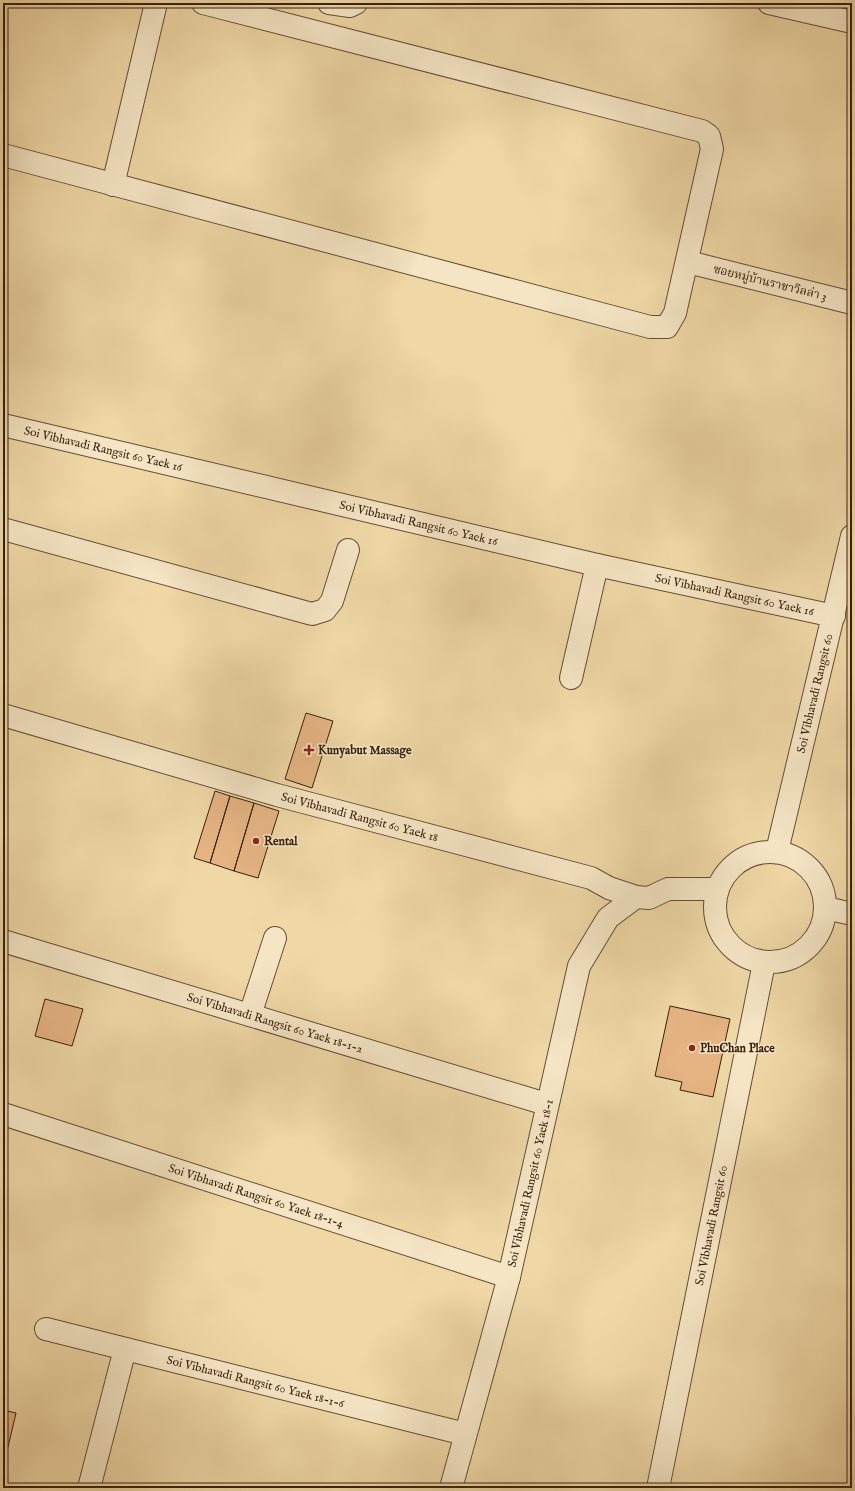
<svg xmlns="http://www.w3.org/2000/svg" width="855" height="1491" font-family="'IM FELL English','Noto Serif Thai',serif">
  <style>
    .building { fill: #e6b483; stroke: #38200d }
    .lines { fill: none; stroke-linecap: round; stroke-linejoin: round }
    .minor-casing { stroke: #664e33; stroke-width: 24 }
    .minor { stroke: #f5e5c5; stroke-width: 22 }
    .poi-dot { fill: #8f2418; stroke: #f5e5c5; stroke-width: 1.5 }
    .labels { text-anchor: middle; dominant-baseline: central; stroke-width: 3; stroke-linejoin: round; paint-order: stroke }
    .street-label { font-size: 12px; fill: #38200d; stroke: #f5e5c5 }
    .poi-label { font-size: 12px; font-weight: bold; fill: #38200d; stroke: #f5e5c5; text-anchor: start }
  </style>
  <rect width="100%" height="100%" fill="#efd7a6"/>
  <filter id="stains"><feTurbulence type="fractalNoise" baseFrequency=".005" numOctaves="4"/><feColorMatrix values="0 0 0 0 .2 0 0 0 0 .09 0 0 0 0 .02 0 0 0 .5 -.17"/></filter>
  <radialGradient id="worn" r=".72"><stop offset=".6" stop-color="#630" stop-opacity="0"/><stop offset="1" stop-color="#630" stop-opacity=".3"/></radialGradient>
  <path class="building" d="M306,713L333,721L312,788L285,779Z
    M215,791L230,796L210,863L194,858Z
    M230,796L254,803L234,871L210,863Z
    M254,803L279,811L258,878L234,871Z
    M45,999L83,1009L72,1046L35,1036Z
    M670,1006L730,1019L713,1097L680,1090L682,1082L655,1076Z
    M3,1410L16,1413L3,1468Z"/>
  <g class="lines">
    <g class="minor-casing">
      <g id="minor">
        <path d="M329,3L350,6L356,3"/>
        <path d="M769,3L852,22"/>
        <path d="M3,155L650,327H667L675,313L712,149L709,136L702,131L203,3"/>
        <path d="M113,185L156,3"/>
        <path d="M688,262L852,303"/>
        <path id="s1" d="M3,425L597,565L834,616"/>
        <path d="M3,529L312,614L325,610L332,601L348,550"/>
        <path d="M571,678L597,565"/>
        <path id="s2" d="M3,715L277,795L591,878L609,888L636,897L649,898L668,889H717"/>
        <path id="s3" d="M777,851L852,536"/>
        <circle cx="770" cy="907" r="55"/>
        <path d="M826,908L852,914"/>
        <path id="s4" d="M3,941L546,1104"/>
        <path d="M250,1015L275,938"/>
        <path id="s5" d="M3,1114L509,1277"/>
        <path id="s6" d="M46,1329L465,1434"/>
        <path d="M89,1488L125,1349"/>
        <path id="s7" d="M451,1488L509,1277L579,966L608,918L636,897"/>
        <path id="s8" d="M658,1488L764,963"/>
      </g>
    </g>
    <use href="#minor" class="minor"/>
  </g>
  <g class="poi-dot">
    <path d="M307 744h4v4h4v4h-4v4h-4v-4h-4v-4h4z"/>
    <circle cx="256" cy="841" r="4"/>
    <circle cx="692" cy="1048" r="4"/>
  </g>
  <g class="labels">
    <g class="street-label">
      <text transform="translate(770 283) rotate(14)">ซอยหมู่บ้านราชาวิลล่า 3</text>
      <text stroke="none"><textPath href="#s1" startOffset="103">Soi Vibhavadi Rangsit 60 Yaek 16</textPath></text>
      <text stroke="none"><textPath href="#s1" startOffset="427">Soi Vibhavadi Rangsit 60 Yaek 16</textPath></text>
      <text stroke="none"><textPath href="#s1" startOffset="751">Soi Vibhavadi Rangsit 60 Yaek 16</textPath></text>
      <text stroke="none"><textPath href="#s3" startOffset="162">Soi Vibhavadi Rangsit 60</textPath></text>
      <text stroke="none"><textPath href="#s2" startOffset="371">Soi Vibhavadi Rangsit 60 Yaek 18</textPath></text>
      <text stroke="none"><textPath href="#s4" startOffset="284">Soi Vibhavadi Rangsit 60 Yaek 18-1-2</textPath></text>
      <text stroke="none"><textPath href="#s7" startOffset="315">Soi Vibhavadi Rangsit 60 Yaek 18-1</textPath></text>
      <text stroke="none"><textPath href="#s5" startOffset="266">Soi Vibhavadi Rangsit 60 Yaek 18-1-4</textPath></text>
      <text stroke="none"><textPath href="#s8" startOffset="268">Soi Vibhavadi Rangsit 60</textPath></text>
      <text stroke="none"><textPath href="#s6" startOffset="216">Soi Vibhavadi Rangsit 60 Yaek 18-1-6</textPath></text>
    </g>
    <g class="poi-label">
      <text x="318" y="750">Kunyabut Massage</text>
      <text x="264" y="841">Rental</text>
      <text x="700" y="1048">PhuChan Place</text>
    </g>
  </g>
  <rect width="855" height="1491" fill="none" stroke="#efd7a6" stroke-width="16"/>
  <rect x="4" y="4" width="847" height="1483" fill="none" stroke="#38200d" stroke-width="2"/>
  <rect x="8" y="8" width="839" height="1475" fill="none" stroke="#38200d"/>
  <rect width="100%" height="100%" filter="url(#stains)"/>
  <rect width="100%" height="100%" fill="url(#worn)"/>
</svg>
